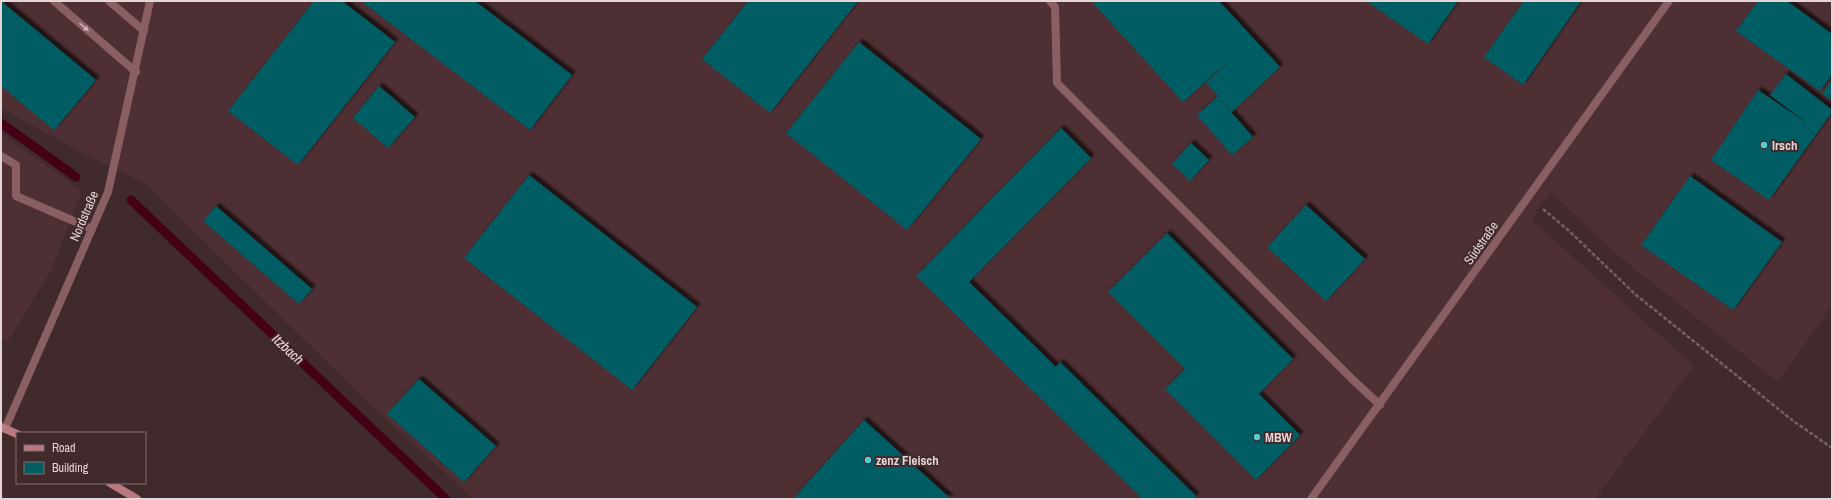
<svg xmlns="http://www.w3.org/2000/svg" width="1833" height="500" font-family="'Archivo Narrow',sans-serif">
  <style>
    .built { fill: #4e2f33 }
    .lines { fill: none; stroke-linecap: round; stroke-linejoin: round }
    .stream { stroke: #440014; stroke-width: 9 }
    .building { fill: #015d63; filter: url(#shadow) }
    .path { stroke: #756163; stroke-width: 2.5; stroke-dasharray: 4 2; stroke-linecap: butt }
    .service { stroke: #895f64; stroke-width: 8 }
    .minor { stroke: #895f64; stroke-width: 8 }
    .secondary { stroke: #ba7880; stroke-width: 8 }
    .oneway { fill: #c9b2b4 }
    .poi-dot { fill: #52ccd5; stroke: #412a2c; stroke-width: 1.5 }
    .labels { text-anchor: middle; dominant-baseline: central; stroke-width: 4; stroke-linejoin: round; paint-order: stroke }
    .poi-label { font-size: 13px; font-weight: bold; fill: #e5d5d7; stroke: #412a2c; text-anchor: start }
    .street-label { font-size: 13px; fill: #e5d5d7; stroke: #412a2c }
    .water-label { font-size: 14px; font-style: italic; fill: #f7dcde; stroke: #412a2c }
  </style>
  <defs>
    <filter id="shadow"><feDropShadow dx="3.5" dy="-3.5" stdDeviation="1" flood-color="#0009"/></filter>
  </defs>
  <rect width="100%" height="100%" fill="#412a2c"/>
  <path class="built" d="M1,1H1832V305L1778,382L1616,254L1552,193L1539,206L1532,220L1694,366L1595,499H473L358,393L146,184L80,152L1,108Z
    M1,134L82,191L51,270L8,341L1,340Z"/>
  <g class="lines">
    <path class="stream" d="M1,123L76,177
      M131,200L446,499"/>
  </g>
  <path class="building" d="M1,1L96,80L54,130L1,86Z
    M314,1H342L395,42L298,165L228,111Z
    M361,1H475L572,75L530,130Z
    M748,1H858L770,113L702,59Z
    M1096,1H1219L1280,67L1232,112L1223,103L1253,137L1232,155L1197,115L1218,96L1206,83L1232,58L1183,102L1093,3Z
    M1366,1H1458L1428,44Z
    M1524,1H1581L1523,85L1484,57Z
    M1758,1H1787L1832,34V74L1820,91L1736,31Z
    M859,42L981,139L907,230L786,133Z
    M1786,74L1832,110V112L1769,200L1711,160L1758,90L1811,126L1770,95Z
    M1832,80V100L1822,94Z
    M379,86L415,117L388,148L353,118Z
    M1061,128L1091,158L969,282L1056,367L1060,362L1196,496L1193,499H1143L916,276Z
    M1191,143L1209,160L1190,181L1172,164Z
    M529,175L697,307L632,390L464,258Z
    M1690,176L1782,242L1733,310L1641,245Z
    M1306,205L1365,259L1326,301L1267,247Z
    M216,206L312,289L299,304L203,221Z
    M1167,233L1293,359L1259,394L1300,435L1256,480L1165,389L1185,369L1108,292Z
    M419,379L496,446L464,482L387,414Z
    M864,420L951,499H793Z"/>
  <g class="lines">
    <path class="path" d="M1543,209L1567,229L1636,295L1792,420L1832,448"/>
    <path class="service" d="M54,1L136,72
      M109,1L144,31
      M1050,1L1055,7L1057,83L1352,379L1380,405
      M1,156L16,165V196L92,229"/>
    <path class="minor" d="M5,429L108,192L150,1
      M1311,499L1669,1"/>
    <path class="secondary" d="M1,427L17,434
      M110,483L137,499"/>
  </g>
  <defs><path id="oneway-solid" d="M-6-.8H1V-3.2L6.5 0L1 3.2V.8H-6Z"/></defs>
  <use class="oneway" href="#oneway-solid" transform="translate(84 27) rotate(41)"/>
  <g class="poi-dot">
    <circle cx="1764" cy="145" r="4"/>
    <circle cx="1257" cy="437" r="4"/>
    <circle cx="868" cy="460" r="4"/>
  </g>
  <g class="labels">
    <g class="poi-label">
      <text x="1772" y="145">Irsch</text>
      <text x="1265" y="437">MBW</text>
      <text x="876" y="460">zenz Fleisch</text>
    </g>
    <g class="street-label">
      <text transform="translate(84 216) rotate(-67)">Nordstraße</text>
      <text transform="translate(1481 243) rotate(-55)">Südstraße</text>
    </g>
    <g class="water-label">
      <text transform="translate(288 349) rotate(43)">Itzbach</text>
    </g>
  </g>
  <rect width="1833" height="500" fill="none" stroke="#e5d5d7" stroke-width="4"/>
  <rect x="16" y="432" width="130" height="52" fill="#412a2c" stroke="#836e70"/>
  <rect x="24" y="445" width="20" height="6" fill="#ba7880" stroke="#836e70"/>
  <text x="52" y="452" font-size="12" fill="#e5d5d7">Road</text>
  <rect x="24" y="462" width="20" height="12" fill="#015d63" stroke="#836e70"/>
  <text x="52" y="472" font-size="12" fill="#e5d5d7">Building</text>
</svg>
